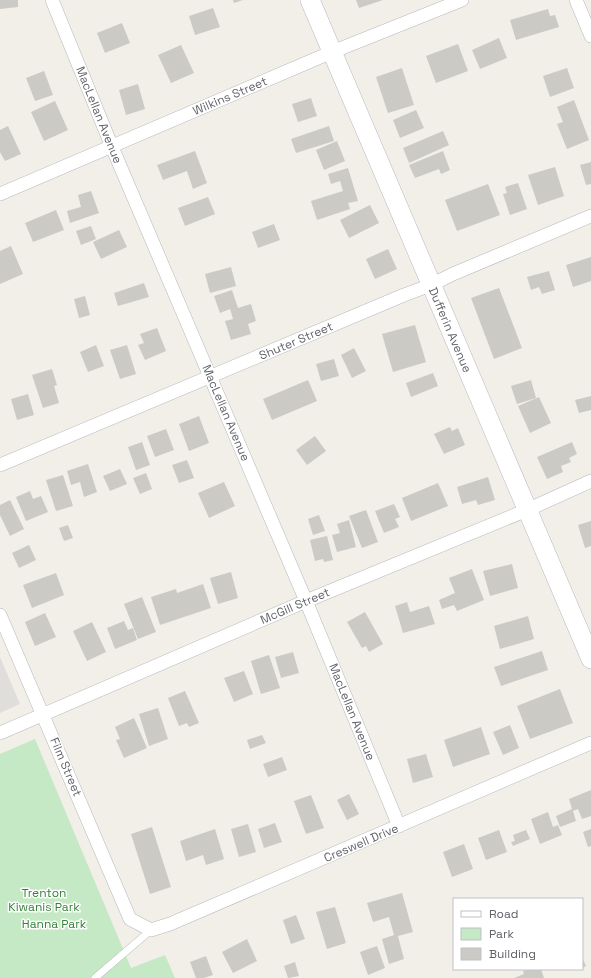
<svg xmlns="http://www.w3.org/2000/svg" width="591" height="978" font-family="'Space Grotesk',sans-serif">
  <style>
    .industrial { fill: #e0deda }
    .green { fill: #c5e8c5 }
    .building { fill: #cccac5 }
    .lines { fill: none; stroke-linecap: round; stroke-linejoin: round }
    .service-casing { stroke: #b5b8bc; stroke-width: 8 }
    .minor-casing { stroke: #b5b8bc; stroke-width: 14 }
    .secondary-casing { stroke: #b6babf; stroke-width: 20 }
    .service { stroke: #fff; stroke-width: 7 }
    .minor { stroke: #fff; stroke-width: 13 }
    .secondary { stroke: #fff; stroke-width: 19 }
    .labels { text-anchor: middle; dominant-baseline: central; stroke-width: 3; stroke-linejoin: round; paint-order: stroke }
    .street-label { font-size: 12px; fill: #5f6368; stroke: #fff }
    .park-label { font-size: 12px; fill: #348238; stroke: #fff }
  </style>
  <rect width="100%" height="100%" fill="#f1efe8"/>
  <path class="industrial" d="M0,657L20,704L0,713Z"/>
  <path class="green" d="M35,739L131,968L165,955L175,978H0V754Z"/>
  <path class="building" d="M0,0H18V7L0,9Z
    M233,0H243L234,3Z
    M356,0H383L359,8Z
    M213,8L220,27L195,35L189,16Z
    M548,9L550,16L555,15L559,27L516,40L510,20Z
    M122,23L130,43L105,53L97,33Z
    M499,38L507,58L480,69L472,50Z
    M458,44L468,71L436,83L426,56Z
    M181,45L194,73L171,83L158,55Z
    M402,68L414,105L388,113L376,77Z
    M567,68L574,88L550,97L543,76Z
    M44,71L53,95L35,101L26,78Z
    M138,84L145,109L126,115L119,90Z
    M311,98L317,116L298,122L292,104Z
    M574,100L589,140L567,149L557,124L563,122L557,107Z
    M55,101L68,130L44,141L31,112Z
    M416,110L424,128L400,138L393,120Z
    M8,126L21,154L5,161L0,152V130Z
    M329,126L334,141L296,153L291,139Z
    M443,131L449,145L409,163L403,148Z
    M337,141L345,161L324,170L316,150Z
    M195,151L207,183L193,189L187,171L163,180L157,165Z
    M443,151L450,170L441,174L439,169L415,178L409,165Z
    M591,162V184L586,185L580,165Z
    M555,167L564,196L538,205L528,175Z
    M348,168L358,201L348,203L350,209L317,220L311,201L343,191L340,181L331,184L328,174Z
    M518,183L527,209L510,215L503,194L507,193L505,187Z
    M488,184L500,215L457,231L445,200Z
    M91,191L99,213L70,223L67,211L81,207L78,195Z
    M208,197L215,214L185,226L178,208Z
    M370,205L379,223L349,238L340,220Z
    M56,210L64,230L33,242L25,223Z
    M274,224L280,240L258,248L252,232Z
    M91,226L96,239L81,245L76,231Z
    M119,230L127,247L101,259L93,242Z
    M11,246L23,274L0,284V251Z
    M388,249L397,269L375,279L366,259Z
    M591,257V281L573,287L566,265Z
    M231,267L236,286L210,293L205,274Z
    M549,271L555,290L542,294L539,287L531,290L527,277Z
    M144,283L149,297L118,306L114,293Z
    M499,288L522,348L494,359L471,298Z
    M232,290L238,308L251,304L256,321L248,324L251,334L231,340L225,321L233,319L230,309L220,313L214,296Z
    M85,296L90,315L79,318L74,299Z
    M415,325L426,362L393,372L382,334Z
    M157,328L166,351L145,360L138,345L144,343L140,334Z
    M96,345L104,366L88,372L80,352Z
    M127,345L136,374L120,379L110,350Z
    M354,348L366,371L352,378L341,355Z
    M334,359L339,376L321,381L316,364Z
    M52,369L57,385L54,386L59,403L43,408L32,375Z
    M433,373L438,386L411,397L406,383Z
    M308,380L317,401L272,420L263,399Z
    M531,380L536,398L517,404L511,386Z
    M28,394L34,415L17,420L11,399Z
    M591,396V410L579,413L575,400Z
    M539,397L551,423L530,433L518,406Z
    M199,416L209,443L189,451L179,424Z
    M450,427L452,431L458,428L465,445L444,454L434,434Z
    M166,429L174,450L155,457L147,436Z
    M315,436L326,451L307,465L296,450Z
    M142,442L150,465L136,470L128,447Z
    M572,442L577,454L569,458L571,462L561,466L563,472L547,479L537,457Z
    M187,460L194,478L179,483L172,465Z
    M88,464L97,492L84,497L80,482L71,485L67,471Z
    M120,469L127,484L110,491L103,476Z
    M146,473L152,489L140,494L133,478Z
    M63,475L73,506L56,511L46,480Z
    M488,477L495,500L478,505L476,500L462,504L457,487Z
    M224,482L235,506L209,518L198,493Z
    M438,483L448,506L411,521L402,498Z
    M30,491L33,499L41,496L48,512L26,521L16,497Z
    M10,500L24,529L10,536L0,515V505Z
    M394,504L400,517L395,519L399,527L384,533L375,511Z
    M366,510L378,542L362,548L349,516Z
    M319,515L325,531L313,535L308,519Z
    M349,520L356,547L337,552L332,535L340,533L337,524Z
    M591,521V546L585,548L578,525Z
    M68,525L73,538L64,541L59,528Z
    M327,536L333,560L324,562L323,559L315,561L310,540Z
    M29,545L36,560L19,568L12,553Z
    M512,564L518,588L490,596L483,571Z
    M472,569L484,600L457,611L454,605L442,609L439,600L455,593L449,578Z
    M231,572L238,598L218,604L210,578Z
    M56,573L64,595L32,608L23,585Z
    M203,584L211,608L160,625L151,597L176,589L177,593Z
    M142,597L156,632L138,639L124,604Z
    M407,602L410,612L429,606L435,624L403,633L395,606Z
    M365,612L383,644L369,652L366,646L362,648L347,622Z
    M45,613L56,637L35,646L25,622Z
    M528,616L534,639L500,649L494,626Z
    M124,621L128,630L133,628L137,640L115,649L107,628Z
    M92,622L106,652L87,661L73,631Z
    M542,651L548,670L501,686L494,667Z
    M293,652L299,673L281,678L275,657Z
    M269,655L280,688L261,694L251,661Z
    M244,671L253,694L234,702L224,678Z
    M560,689L573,723L530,739L517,706Z
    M185,691L199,723L189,727L187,723L179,726L168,698Z
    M158,708L168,739L149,746L139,714Z
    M134,718L147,748L124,758L116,740L120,739L115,727Z
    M510,725L519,748L503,755L493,732Z
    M481,727L490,754L453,767L444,740Z
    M262,735L266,743L250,749L247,740Z
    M426,754L433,777L413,783L407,759Z
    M282,757L287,770L268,777L263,764Z
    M591,790V816L582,819L578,809L573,811L576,821L560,827L556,816L572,809L569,799Z
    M349,794L359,814L347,820L337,800Z
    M311,795L324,828L306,834L294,801Z
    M548,812L553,827L558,825L562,835L540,844L531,819Z
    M275,823L282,842L264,848L258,829Z
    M248,824L256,852L239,857L231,829Z
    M152,827L171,887L150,894L131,834Z
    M215,829L224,859L206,865L203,855L186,861L180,841Z
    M591,829V846L588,847L583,832Z
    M499,830L507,852L486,860L478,838Z
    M526,830L530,839L513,846L511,842L515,841L513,835Z
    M464,844L473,869L452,877L443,852Z
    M402,893L413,932L398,936L404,959L389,964L382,939L394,935L389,917L373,922L367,903Z
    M335,907L346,943L327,949L316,912Z
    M296,915L305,939L291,944L283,920Z
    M247,939L257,961L233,973L222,952Z
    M377,946L385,968L368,975L360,952Z
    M206,956L213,975L204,978H196L190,962Z
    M582,957L586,966L582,968Z
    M295,962L299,976L288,978L284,966Z
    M530,969H541L544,978H514L524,974L523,971Z"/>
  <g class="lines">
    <g class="service-casing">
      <path id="service" d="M95,978L151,930"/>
    </g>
    <g class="minor-casing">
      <path id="minor" d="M52,0L112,147L306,601L399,826
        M576,0L591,36
        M0,194L332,52L462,0
        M0,465L404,295L431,285L453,274L591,216
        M0,615L130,919L151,930L170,924L591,743
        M0,733L306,601L527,510L591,481"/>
    </g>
    <g class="secondary-casing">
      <path id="secondary" d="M310,0L591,659"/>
    </g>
    <use href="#service" class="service"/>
    <use href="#minor" class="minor"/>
    <use href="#secondary" class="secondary"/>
  </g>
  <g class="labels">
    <g class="street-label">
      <text transform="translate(230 96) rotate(-23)">Wilkins Street</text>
      <text transform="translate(99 115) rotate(68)">MacLellan Avenue</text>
      <text transform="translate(450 330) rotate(67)">Dufferin Avenue</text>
      <text transform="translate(296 341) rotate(-23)">Shuter Street</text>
      <text transform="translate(226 413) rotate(67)">MacLellan Avenue</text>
      <text transform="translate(295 606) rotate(-23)">McGill Street</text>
      <text transform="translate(352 712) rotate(68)">MacLellan Avenue</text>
      <text transform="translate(66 767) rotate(67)">Film Street</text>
      <text transform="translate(361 843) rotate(-23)">Creswell Drive</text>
    </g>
    <g class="park-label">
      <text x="44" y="893">Trenton<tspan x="44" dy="14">Kiwanis Park</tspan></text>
      <text x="54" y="924">Hanna Park</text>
    </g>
  </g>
  <rect x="453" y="898" width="130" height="72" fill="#ffffff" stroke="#bfc1c3"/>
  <rect x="461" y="911" width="20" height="6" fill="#ffffff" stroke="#bfc1c3"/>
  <text x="489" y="918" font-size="12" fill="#5f6368">Road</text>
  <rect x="461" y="928" width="20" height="12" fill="#c5e8c5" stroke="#bfc1c3"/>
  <text x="489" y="938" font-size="12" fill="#5f6368">Park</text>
  <rect x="461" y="948" width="20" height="12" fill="#cccac5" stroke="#bfc1c3"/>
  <text x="489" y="958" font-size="12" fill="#5f6368">Building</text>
</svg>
